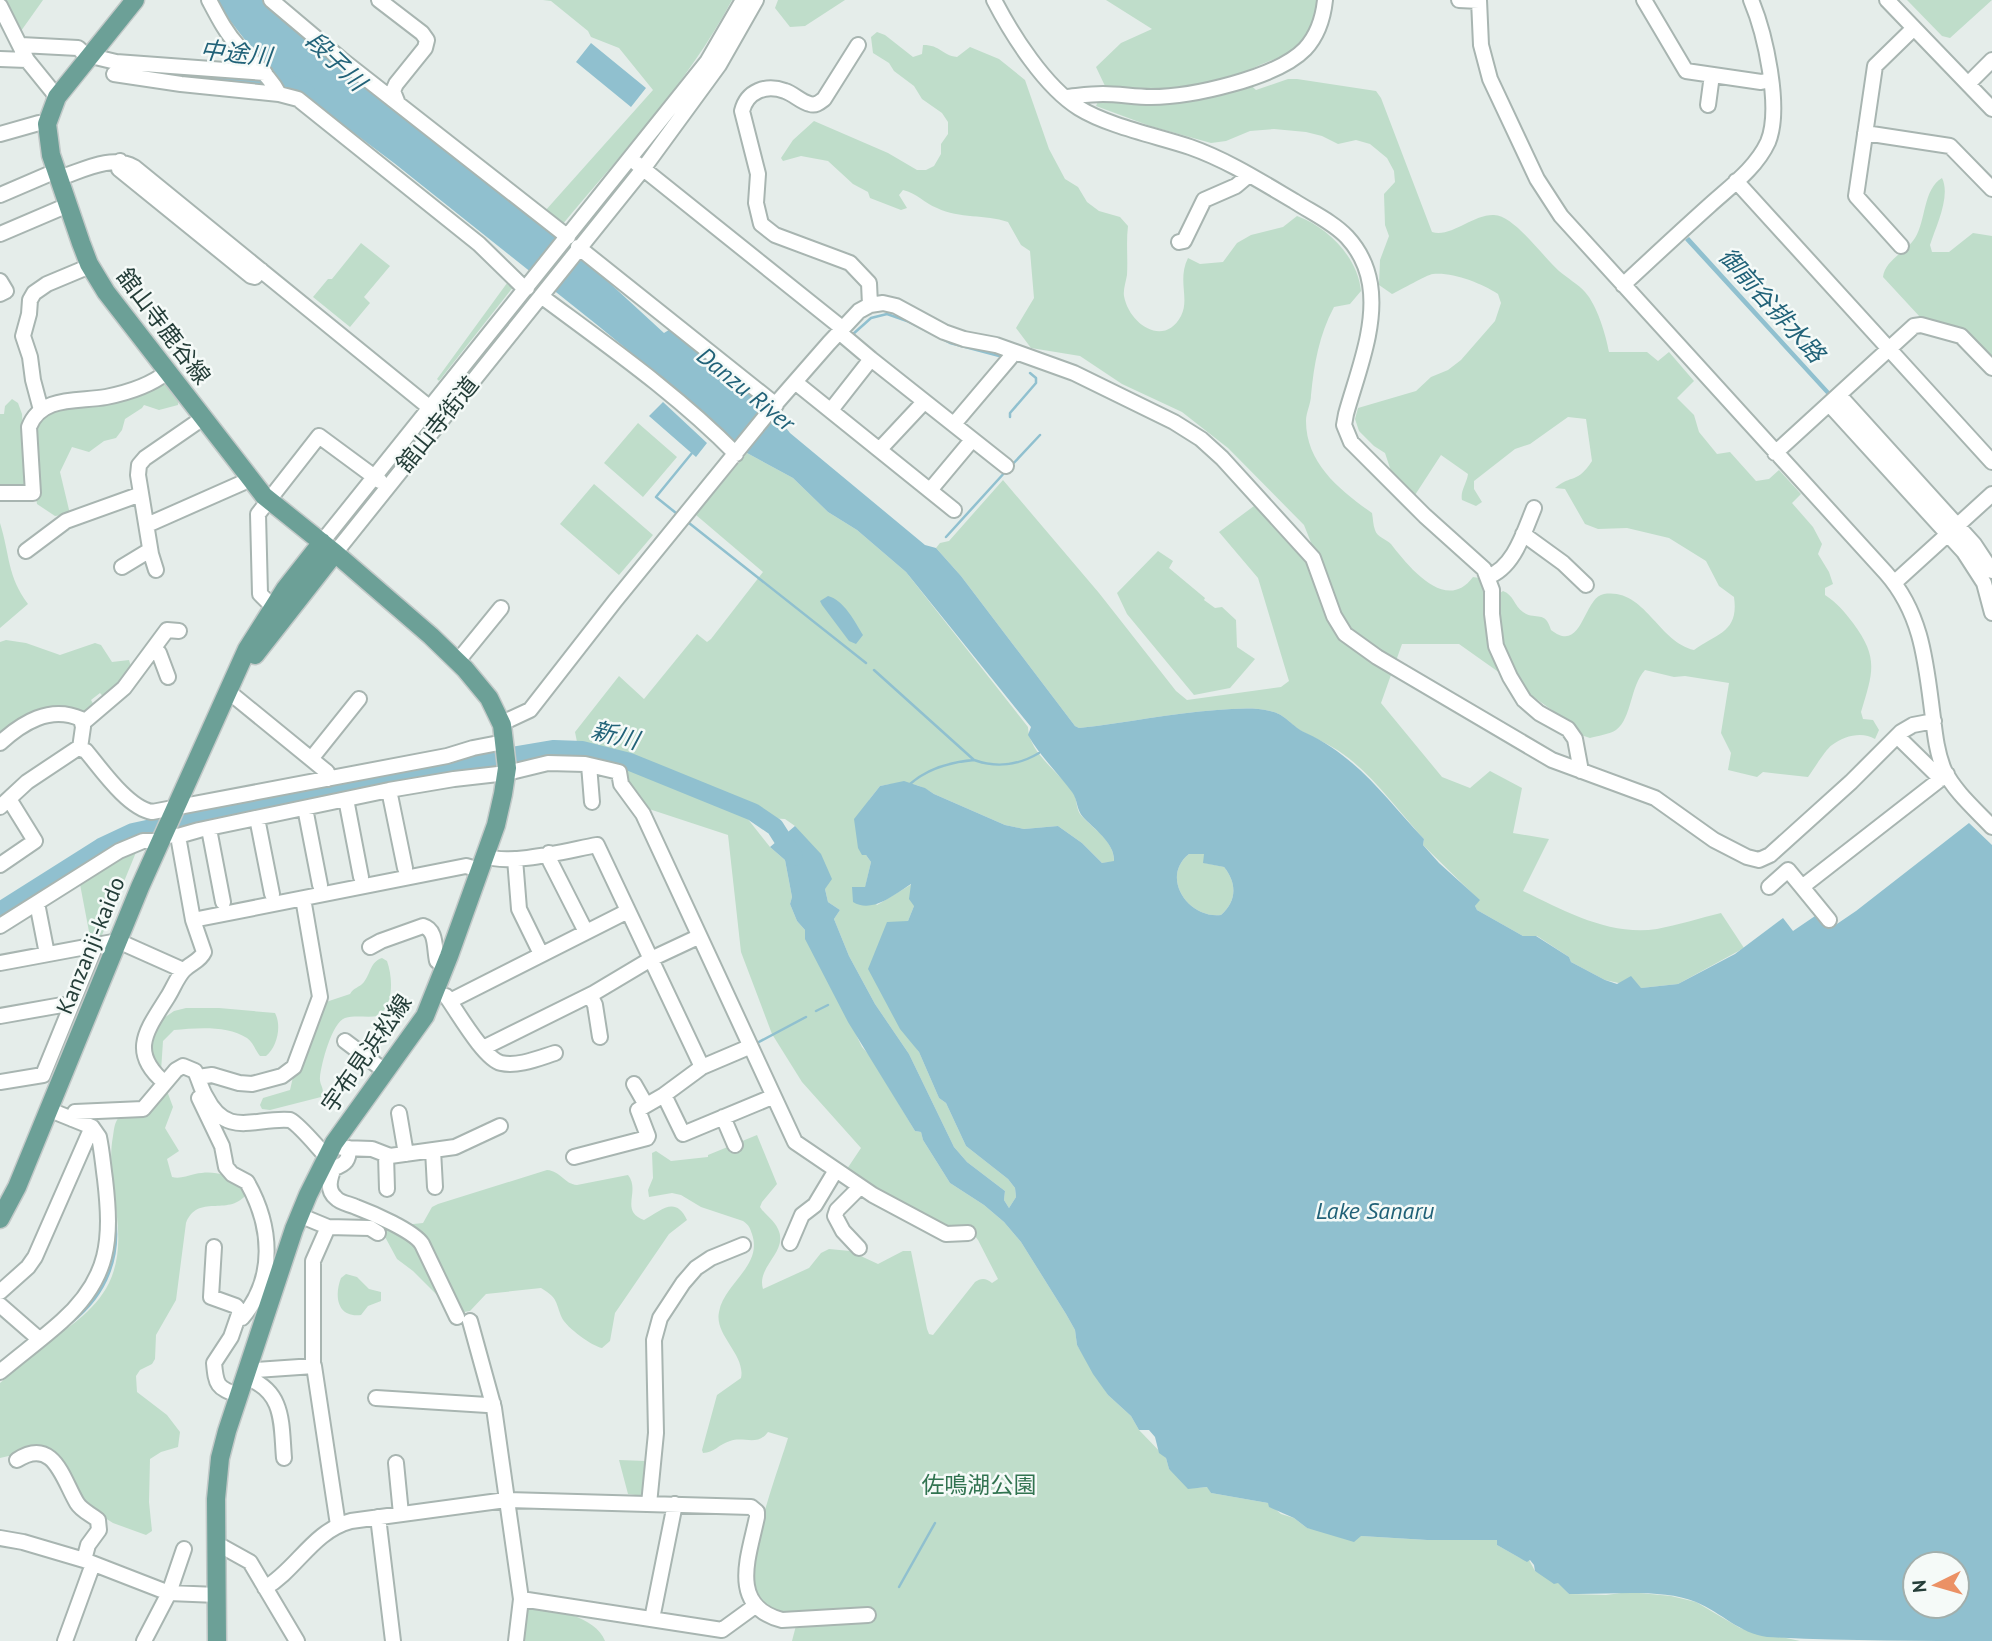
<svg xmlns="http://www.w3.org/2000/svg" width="1992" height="1641" font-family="'PT Sans','Noto Sans JP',sans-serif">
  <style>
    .green { fill: #bfddca }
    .water { fill: #90c0cf; fill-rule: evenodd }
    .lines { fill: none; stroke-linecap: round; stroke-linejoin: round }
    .stream { stroke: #90c0cf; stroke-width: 2.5 }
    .river { stroke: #90c0cf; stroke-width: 18 }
    .minor-casing { stroke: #a8b5b1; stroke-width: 18 }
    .major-casing { stroke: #c2c9c8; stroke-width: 21 }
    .minor { stroke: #fff; stroke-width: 14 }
    .major { stroke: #6ca097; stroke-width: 18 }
    .labels { text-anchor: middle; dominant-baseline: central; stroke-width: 5; stroke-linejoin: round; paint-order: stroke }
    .street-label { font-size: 23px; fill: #253e39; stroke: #f5faf8 }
    .park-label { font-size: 23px; fill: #317350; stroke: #f5faf8 }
    .water-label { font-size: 24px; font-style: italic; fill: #216278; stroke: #f5faf8 }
  </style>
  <rect width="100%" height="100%" fill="#e5edea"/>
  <path class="green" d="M3,0H43L21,31Z
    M543,0H732C688,83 622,153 562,225L545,211L653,90L619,48L591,37L588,31L551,1Z
    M778,0H845L805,26L790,27L775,8Z
    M1106,0H1318C1318,18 1305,44 1289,52C1276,60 1261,63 1248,71C1247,79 1250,85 1256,90L1288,79H1297L1376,91L1381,98L1432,232C1451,238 1473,214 1494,215C1515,216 1543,257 1559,271C1567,278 1578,284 1585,292C1597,305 1606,335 1609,352H1647L1658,361L1669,352L1694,381L1677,398L1694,415L1699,432L1717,454L1730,452L1756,481L1769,479L1779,470L1801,494L1792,503L1813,527L1822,544L1818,554L1829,572L1833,584L1825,588V595C1837,603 1844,611 1853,623C1879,658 1873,672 1861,712L1863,719L1873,720L1879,730L1875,739C1862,731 1844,736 1832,745C1825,750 1814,769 1808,777L1763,772L1757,777L1728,770L1731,753L1721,733L1729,683L1685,676L1674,677L1645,670C1630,686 1632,718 1616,730C1610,734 1597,736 1590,738L1581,735L1573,725L1459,644H1402L1381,703L1442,777L1470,788L1490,771L1522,788L1513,833L1549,839L1523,891C1565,911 1609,936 1657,929C1678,925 1700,918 1721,913L1744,948L1678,984L1641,988L1605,980L1571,962L1569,957L1537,936H1523L1477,910L1475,906L1479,900L1423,845L1424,839C1398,811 1374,776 1343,754C1331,745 1318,740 1305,733C1292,727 1286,714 1270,711C1253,707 1235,709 1217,710C1171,713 1126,723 1079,728L1075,726L961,576L936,548L940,543L949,541L1003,480L1099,593L1176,691L1187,700L1281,687L1289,681L1258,578L1219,532L1254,506L1305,558L1333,614L1338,610L1304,525L1228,448L1182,412L1122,384L1080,356L1031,348L1016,328L1034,298L1030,251L1021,245L1008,222C985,214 960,219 937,208C924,203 917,193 903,190L899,195L907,208L901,210L870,198L868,192L853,184L828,161L801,156L783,161L781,158L793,140L814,121L888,153L917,170H926L934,166L941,154V144L948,134V122L942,113L922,99L914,86L894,71L889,63L873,53L871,37L877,32L885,35L913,57L922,54L923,45C941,45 941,55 957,57L970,47L999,59L1025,80L1049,149L1065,179L1078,187L1087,202L1099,211L1120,217L1128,226C1126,242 1128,258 1127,275C1126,281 1123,290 1124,296C1129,324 1164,348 1181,316C1190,299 1177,280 1188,258L1200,264L1223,262L1237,243L1251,235L1283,227L1297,216C1328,227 1358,258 1361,291L1350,304L1334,307C1319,335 1314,364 1311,395C1311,404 1306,412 1306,421C1306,464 1341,491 1372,513C1373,518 1373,525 1375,530C1377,537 1386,539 1391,544C1408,566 1446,614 1473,577L1479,578L1489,611L1500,610V593L1503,591C1514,595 1514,606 1523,612C1536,621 1545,609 1551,630C1583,655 1583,597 1604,594C1645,588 1658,642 1694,650C1718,633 1739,632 1734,597L1719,586L1706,561L1669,538L1627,528L1598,529L1585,524L1565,489L1555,488C1572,474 1577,484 1592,461L1586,419L1568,417L1530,444L1515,449L1474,481V489L1482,502L1476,506L1462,500C1460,491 1467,483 1468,474L1441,455L1415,495L1391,471L1385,453L1374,446L1359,431L1355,419L1358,408L1416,391L1431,377L1448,370L1461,360L1495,321L1501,303L1498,294C1481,283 1453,272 1433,274C1426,275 1401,290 1392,294L1379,285L1380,260L1389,236L1385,225L1384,194L1395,182L1394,171L1387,158L1370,144L1356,140L1338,144L1322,136L1306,132L1274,129L1250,131L1226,141L1211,143L1150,126L1096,106L1105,86L1096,67L1121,43L1152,29Z
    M1907,0H1992L1950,38L1942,36Z
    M1942,178C1951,196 1936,226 1930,245L1932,252H1949L1973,233L1992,236V360L1920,317L1883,277C1885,260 1906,252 1915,238C1926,221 1923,189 1942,178Z
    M361,243L390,266L364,297L370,303L350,327L313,297L328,279H332Z
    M510,279L514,286L439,381L437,379Z
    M169,379L179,398L178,405L159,410L144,405L142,408L125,419L122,430L116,438L104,441L89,452L72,447L60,472L70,514L55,516L37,504L36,497L41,487C35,469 26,435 38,418C41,414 48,411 52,408Z
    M12,399L18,403L22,414L26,485L23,494L0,495V414H4L5,406Z
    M638,423L677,457L643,497L604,463Z
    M747,453L793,478L828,512L857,530L906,572L1028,727C1029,754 1060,772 1074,794C1077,800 1076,807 1080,814C1091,828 1115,840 1114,862L1102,863L1082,843L1058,826L1024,829L1005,825L934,794C915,781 902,782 880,786L869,800L866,855L871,862L865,888L877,905L912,884L914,906L908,921L912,1042L919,1052L939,1098L946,1103L966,1146L1008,1179L1015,1188L1016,1197L1009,1208L1004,1200L1005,1191L967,1162L954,1147L909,1054L875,1004L849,956L834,919L840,910L828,902L825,889L795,826L785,819L765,818L676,772L630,754L577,742L575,732L619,676L644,699L697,634L707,642L711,639L763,572L696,515Z
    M594,484L653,535L619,575L560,524Z
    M0,523C10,555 7,576 28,604L0,628Z
    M1158,551L1173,561L1169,568L1205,598L1204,600L1215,608L1222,607L1236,620L1237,647L1255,659L1230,688L1194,695L1127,614L1117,593Z
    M6,640L26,643L60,655L95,643L101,645L112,662L129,660L132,670L105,699L100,693L91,700L95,707L87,712L0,734V642Z
    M628,765L747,818L770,847L785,860L792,897L790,904L797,921L805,930L862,1047L870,1056L915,1131L921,1132L923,1140L950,1183L984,1205L1004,1222L1021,1242L1066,1314L1075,1330L1077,1345L1108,1395L1131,1416L1139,1430L1166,1458L1169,1469L1197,1488L1208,1487L1211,1493L1268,1503L1281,1514L1294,1518L1307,1528L1361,1536L1427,1540H1497V1545L1520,1558L1529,1560L1535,1571L1559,1583L1569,1594L1606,1595L1629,1592L1671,1596L1696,1602L1740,1628L1800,1641H792L799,1614C781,1614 761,1611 754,1591C744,1561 778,1471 788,1438L768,1432C757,1447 744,1436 730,1441C719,1444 714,1453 703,1453L702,1450L717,1395L741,1378C746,1355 714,1335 719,1312C724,1283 763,1266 752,1234C750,1228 749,1225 743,1221L701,1207L681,1195L672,1193L649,1197L648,1190L653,1178L652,1153L656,1151L671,1161L708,1157V1155L757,1135L777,1184L762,1202L760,1207C765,1215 774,1220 778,1229C789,1252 756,1266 763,1289L809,1268L821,1253L829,1249L850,1251L878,1264L903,1251H911L927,1329L929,1334L933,1335L975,1282C981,1278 986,1278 992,1283L998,1279L978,1240L970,1230L947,1231L845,1172L861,1148L802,1082L772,1034L741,952L728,835L646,808L624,777Z
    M139,845L100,940L91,942L79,879Z
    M1189,854H1204L1205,863L1224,867C1237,883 1237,901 1221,915C1188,919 1160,877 1189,854Z
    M382,958L387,961C393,978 394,1005 378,1016C368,1018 355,1015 345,1018C332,1022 321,1065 320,1077C319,1086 326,1088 321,1097L270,1110L262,1109L260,1105L263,1098L290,1090L293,1077L326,1002L350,994C354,987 359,988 364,982C371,973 370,962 382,958Z
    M186,1008H219L275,1013C282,1026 277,1047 266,1056H260C255,1050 253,1042 247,1038C227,1025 196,1028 174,1030L163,1041L161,1071L148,1054L154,1025L174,1011Z
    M167,1091L173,1107L165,1128L179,1151L167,1159L172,1177C180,1179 186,1176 195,1174C212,1170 226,1174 241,1182L246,1195C227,1217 198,1193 186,1223L176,1300L156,1335L155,1359L152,1364L140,1370L136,1376L137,1392L167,1415L180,1432L178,1447L161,1452L150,1459L149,1502L152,1531L146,1535L113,1523L86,1506L64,1465L13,1455L0,1458V1383C14,1371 27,1359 41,1348C66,1328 94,1313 109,1283C132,1235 104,1185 113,1136C114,1131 114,1125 117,1120C123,1111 156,1097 167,1091Z
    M547,1170C561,1171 564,1184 577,1185L628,1175C641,1191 619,1211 644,1220C661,1211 675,1195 687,1220L669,1234L615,1313L610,1341L602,1348C592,1346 567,1328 562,1318C555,1302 559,1299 541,1288L486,1294L470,1311L459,1313L450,1308L413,1271L397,1259L384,1235L385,1227L423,1223L432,1207L438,1204Z
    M346,1274L357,1277L369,1289L381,1292V1301L368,1306L361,1315C337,1318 334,1296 341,1278Z
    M619,1460L646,1461L645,1494L643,1496L628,1494Z
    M529,1606C552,1609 596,1616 605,1641H520L525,1608Z"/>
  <path class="water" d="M214,0H263L348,75L417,125L554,232L664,333L672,328L764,399L790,433L925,545L936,548L961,576L1075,726L1079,728C1126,723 1171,713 1217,710C1235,709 1253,707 1270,711C1286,714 1292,727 1306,733C1359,758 1385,798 1424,839L1423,845L1439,863L1480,900L1475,906L1477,910L1523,936H1536L1569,957L1571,962L1605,980L1617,984L1631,976L1641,988L1678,984L1735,954L1783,918L1793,931L1818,914L1831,928L1856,911L1969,823L1992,845V1641C1918,1641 1841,1641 1767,1637C1739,1633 1722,1613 1696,1602C1661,1588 1607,1595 1569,1594L1558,1583L1554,1584L1535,1571L1534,1565L1530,1560L1527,1562L1497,1545V1540H1427L1361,1536L1354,1542L1307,1528L1294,1518L1269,1507L1268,1503L1211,1493L1207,1487L1188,1489L1169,1469L1166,1458L1159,1453L1155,1437L1149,1430H1139L1131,1416L1108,1395L1093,1374L1077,1345L1075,1330L1066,1314L1021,1242L1004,1222L984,1205L950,1183L923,1140L921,1132L915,1131L848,1022L805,939V930L797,921L790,904L792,897L785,860L770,847L795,826L821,854L832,879L825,889L828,902L840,910L834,919L849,956L875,1004L909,1054L954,1147L967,1162L1005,1191L1004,1200L1009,1208L1016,1197L1015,1188L1008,1179L966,1146L946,1103L939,1098L919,1052L900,1029L868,969L887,922L908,921L914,906L909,899L911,884C895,894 872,914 853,902L852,887H865L871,862L866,855H862L858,848L854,819L880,786L904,781L925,788L934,794L1005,825L1024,829L1058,826L1082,843L1102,863L1114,861C1115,843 1094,829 1083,817C1076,809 1078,800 1072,792C1058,773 1040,756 1028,735L1031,727L906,572L857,530L828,512L793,478L747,453L684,396L596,324L394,163L266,67ZM1189,854H1204L1203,863L1224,867C1237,883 1237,901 1221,915C1188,919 1160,877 1189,854ZM1915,1564H1957V1606H1915Z
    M591,43L646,88L631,107L576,62Z
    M1689,237L1832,394L1829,397L1685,240Z
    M663,402L707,443L696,457L649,416Z
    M828,596C844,600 855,622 863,635L856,644L849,641L822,605L820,601Z"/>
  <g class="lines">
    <path class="stream" d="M852,335L871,318L887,314L907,321L950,343L1003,357
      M1010,417V413L1036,383V378L1030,373
      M1011,466L1040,435
      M676,513L656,497L692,453
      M689,523L866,663
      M946,537L1006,471
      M874,670L974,760C996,768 1019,765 1039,753
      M910,784C928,768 951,762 974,760
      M150,836L154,826
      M816,1011L828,1005
      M755,1044L806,1017
      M65,1327C102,1301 121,1263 115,1218
      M899,1587L935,1523"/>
    <path class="river" d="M200,75L290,83L306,92
      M0,911L101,847L133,832L387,777L554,749L582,750L630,762L753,812L775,827L794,857"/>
    <g class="minor-casing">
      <path id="minor" d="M209,0C218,17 226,33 239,47C252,64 269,74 279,94
        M271,0L341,59L568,237
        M379,0L422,33L427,40L425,48L396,84L393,91L397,101
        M994,0C1012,35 1045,87 1079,108C1108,126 1157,136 1190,147C1227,160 1260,181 1294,201C1311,212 1333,222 1347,237C1359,250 1367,266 1370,284C1377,327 1357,374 1346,414L1344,425L1351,442L1425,516L1484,569L1492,590V614L1496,646L1510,677L1524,700L1539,713L1568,729L1575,739L1581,771
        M1459,0L1479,1
        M1479,0L1481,45L1490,79L1537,179L1561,216L1886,573C1923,615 1926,665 1933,718C1935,735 1937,753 1944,770C1955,792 1975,809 1992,827
        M1644,0L1686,71L1761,82L1771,80
        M1887,0L1992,109
        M0,6L27,60L57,97
        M21,45L78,48L89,58
        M858,45L824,99C820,102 816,106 810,104C801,102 794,94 785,91C766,84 747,91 742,111L758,174L756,203L761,224L775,235L850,263L869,283L870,305
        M91,56L116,62L265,73
        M0,59L27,60
        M114,74L181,84L279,94L298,99L479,244L521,285L527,288
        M1968,84L1992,60
        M1065,97C1077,96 1090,94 1103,94C1119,94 1135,97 1151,97C1191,97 1277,78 1305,49C1318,35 1323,19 1325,0
        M1708,105L1712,75
        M1865,133L1950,146L1992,189
        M0,134L39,123L47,124
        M120,161L119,169L251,276L255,277L261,270
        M636,163L842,328
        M59,178C82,171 111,154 134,167L435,412
        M1736,181L1992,462
        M0,195L56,171
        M0,234L68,205
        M1179,242L1184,241L1204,200L1236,186L1249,175
        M1901,246L1856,196L1875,66L1914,28
        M578,247L776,405
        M0,281L6,291L0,294
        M1623,285C1652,258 1681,231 1710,205C1731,186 1756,168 1768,142C1782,108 1765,33 1751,0
        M541,296C608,346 677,394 736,454
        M839,332L871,359L1006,466
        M795,382L954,510
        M1839,395L1974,544L1992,571
        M1829,404L1964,552L1984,583L1992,613
        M41,410L33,380L30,357L23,336L29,314L30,300L34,293L47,284L90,266
        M831,410L871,359
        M954,424L1015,352
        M880,449L924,402
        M1775,453L1914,326L1921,325L1961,336L1992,368
        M931,489L972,440
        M0,493H33L29,427C41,395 79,402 106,397C126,393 151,385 167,372
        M147,525L242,483L249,478
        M1523,534L1563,563L1586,585
        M322,542L707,62L743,0
        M26,551L66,521L141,494
        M335,553L643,169L719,65L756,0
        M122,567L150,550
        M156,570L151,554L138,475L139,465L145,458L203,418
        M1487,577C1514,568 1524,532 1534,508
        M1894,583L1992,494
        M273,607L260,594L258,514L319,436L380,481
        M154,650L159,653L168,677
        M457,662L501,608
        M229,692L327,772L328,779
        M83,723L124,688L167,630L179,631
        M502,723L530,710L615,601L773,407L829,343L859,311L870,305L883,303L896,306L944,332L964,339L996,345L1074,373L1174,422L1201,439L1222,458L1313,558L1334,616L1345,634L1377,657L1552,760L1655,798L1714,840L1747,857L1759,860L1770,855L1851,782L1901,732L1913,725L1934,721
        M1897,736L1941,779
        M0,743C22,723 50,705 81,719L83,727L80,748
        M311,759L359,699
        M589,765L592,802
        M389,790L405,868
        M346,799L361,877
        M0,807L27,782L78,748L86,751C101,769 128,808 152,812L447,756L473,748L504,742
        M305,808L320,885
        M257,818L272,894
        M209,829L223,902
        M165,835L178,836L199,830L389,790L454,779L507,773L548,763L585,764L619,772L621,784L643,814L795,1142L873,1195L946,1234L968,1233
        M549,853L550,861L586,932
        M485,856C510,866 569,850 597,845L702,1067L749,1047
        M515,859L519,909L541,954
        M0,865L35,841L9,799
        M1769,887L1788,870L1802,887L1947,774
        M1802,887L1829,920
        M37,903L47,954
        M193,920L466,866L480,870
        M0,926L119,851L143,841H155L161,843
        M370,947L381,941L423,926C437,930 434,948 437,961L446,965
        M0,963L118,941L183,970
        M590,995L595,1005L600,1037
        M446,996C457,1011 484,1059 501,1063C518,1067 539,1058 555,1053
        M450,1001L628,911
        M0,1016L62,1005L70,1008
        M345,1041L386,1072
        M483,1048L594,993L651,959L698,937
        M198,1077L212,1075L239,1083L252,1084L282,1076L294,1067L320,997L304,904
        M0,1082L43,1075L96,945
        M165,1083C128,1052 147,1030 167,998C173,989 177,977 184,970C191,963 200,961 204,952L193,920L178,836
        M634,1084L646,1105
        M664,1095L683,1134L772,1097
        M199,1098L222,1146L226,1167L232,1174L247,1182C272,1226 276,1278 242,1318L239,1317
        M399,1113L406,1154
        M723,1117L735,1145
        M72,1119L75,1112L143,1109L176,1070L183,1066L195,1071C199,1079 201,1089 206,1097C227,1139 255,1117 290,1120C300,1125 318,1148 327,1157
        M342,1148L372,1149L390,1156L455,1147L500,1126
        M349,1148C349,1160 346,1164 334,1168C330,1178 326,1190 336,1198C340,1203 350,1204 356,1207C372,1213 414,1231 422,1244L457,1317
        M433,1150L435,1187
        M386,1155L387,1189
        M574,1157L647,1138L648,1136L638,1110L664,1095L702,1067
        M299,1215L328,1227L370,1228L378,1233
        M790,1243L802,1215L815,1205L836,1170
        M214,1247L211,1297L236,1306L240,1311L231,1337L214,1363C216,1385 217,1388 238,1395
        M859,1248L843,1231L835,1216L837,1210L860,1187
        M0,1292L28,1267L35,1257L92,1127
        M0,1305L39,1339
        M470,1321L494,1408L521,1599L516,1641
        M313,1366V1261L328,1227
        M248,1367L256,1370L314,1366L338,1525
        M0,1372C20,1355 42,1339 62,1321C110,1278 112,1239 105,1179C103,1165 102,1151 99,1137L92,1127L50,1110
        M245,1377C285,1391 281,1423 284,1458
        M376,1398L487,1405L493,1403
        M17,1460C54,1436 63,1480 77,1503C82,1511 91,1514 98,1520L99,1530L88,1545L84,1560
        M396,1463L401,1514
        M649,1504L656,1433L654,1340L660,1318L683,1283L696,1268L711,1258L743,1245
        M378,1517L393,1641
        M0,1538L23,1542L84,1560L169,1593L217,1595
        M216,1547H223L250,1562L297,1641
        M265,1588C297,1569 313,1531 351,1521L506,1500L751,1507L757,1512V1517C749,1556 728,1606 782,1620L868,1615
        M521,1599L722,1630L755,1606
        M652,1619L675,1504
        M65,1641L93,1564
        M144,1641L169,1593L184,1549"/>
    </g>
    <g class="major-casing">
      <path id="major" d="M135,0L57,97L47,124L51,155L81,243L89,264L106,292L264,496L335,553L431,636L465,669L489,698L502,725L507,768L503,794L496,825L449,956L425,1016L334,1143L308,1195L294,1229L227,1431L220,1458L216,1499L217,1641
        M255,655L335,553
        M0,1219L17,1187L140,887L247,649L285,589L322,542"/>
    </g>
    <use href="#minor" class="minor"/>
    <use href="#major" class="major"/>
  </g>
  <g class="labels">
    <g class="street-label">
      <text transform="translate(164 326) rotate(53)">舘山寺鹿谷線</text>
      <text transform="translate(437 424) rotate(-51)">舘山寺街道</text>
      <text transform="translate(90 945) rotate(-68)">Kanzanji-kaido</text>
      <text transform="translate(366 1053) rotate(-55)">宇布見浜松線</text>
    </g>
    <g class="park-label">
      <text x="979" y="1484">佐鳴湖公園</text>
    </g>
    <g class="water-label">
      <text transform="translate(236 53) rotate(6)">中途川</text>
      <text transform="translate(336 61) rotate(44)">段子川</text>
      <text transform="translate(1772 305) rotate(48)">御前谷排水路</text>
      <text transform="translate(746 389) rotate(39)">Danzu River</text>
      <text transform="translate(615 735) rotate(14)">新川</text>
      <text x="1375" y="1210">Lake Sanaru</text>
    </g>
  </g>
  <g transform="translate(1936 1585) rotate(265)"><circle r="33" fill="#f5faf8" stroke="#a2afac" stroke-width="2"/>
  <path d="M0-5L12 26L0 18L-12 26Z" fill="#eb9165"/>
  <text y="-10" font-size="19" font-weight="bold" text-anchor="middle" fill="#253e39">N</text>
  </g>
</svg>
